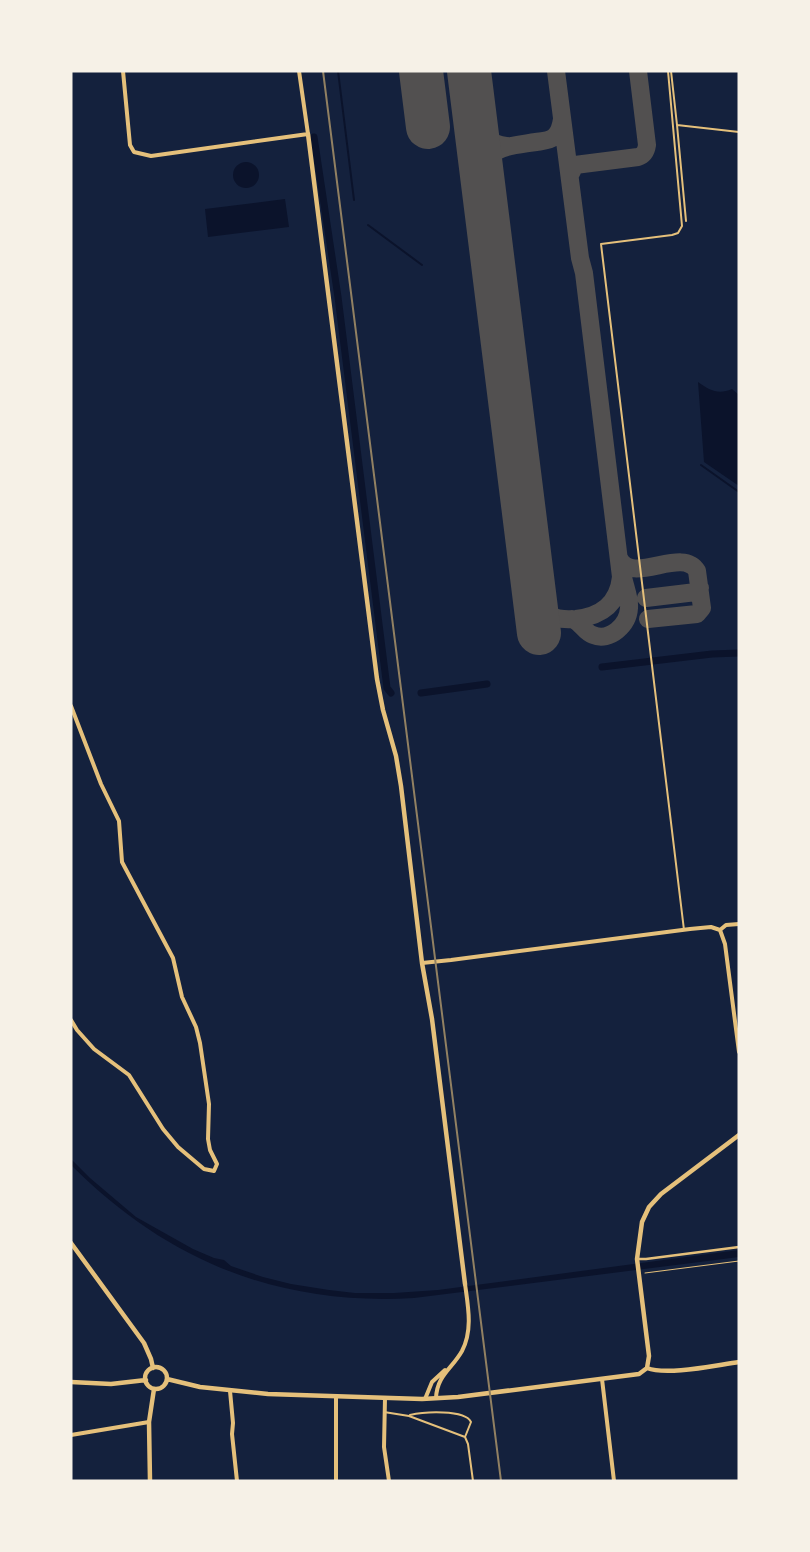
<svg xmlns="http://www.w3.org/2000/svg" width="810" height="1552" font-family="Bitter,serif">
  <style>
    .water { fill: #0b132b }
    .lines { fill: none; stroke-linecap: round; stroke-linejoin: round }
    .stream { stroke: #0b132b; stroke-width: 2 }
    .canal { stroke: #0b132b; stroke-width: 7 }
    .taxiway { stroke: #525050; stroke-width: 18 }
    .runway { stroke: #525050; stroke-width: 44 }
    .path { stroke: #e5c07b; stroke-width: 1 }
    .service { stroke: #e5c07b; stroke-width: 2 }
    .pedestrian { stroke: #e5c07b; stroke-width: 2.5 }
    .minor { stroke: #e5c07b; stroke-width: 4 }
    .tertiary { stroke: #e5c07b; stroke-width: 4.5 }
    .rail { stroke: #918062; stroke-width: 2 }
  </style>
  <rect width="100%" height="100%" fill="#14213d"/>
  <path class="water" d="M233 175a13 13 0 1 1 26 0a13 13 0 1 1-26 0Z
    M285,199L289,227L208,237L205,209Z
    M698,382C709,390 718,395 732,389L739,395V486L704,462Z
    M71,1159L90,1178L136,1217L193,1249L214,1258L224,1260L231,1266L263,1277L291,1284L329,1290L355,1293H394L438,1290L739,1250V1257L414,1298C278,1306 167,1261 71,1165Z"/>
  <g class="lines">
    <path class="stream" d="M338,71L354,200
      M368,225L422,265
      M701,465L739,492"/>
    <path class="canal" d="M314,137L338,297L387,688L391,693
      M602,667L712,654L739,653
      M421,693L487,684"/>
    <path class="taxiway" d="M475,121C480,136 491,144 506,146
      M570,175L575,165L638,157C644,155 646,152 647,145L638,71
      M482,176C486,145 511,146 536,142C542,141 549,141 554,137C560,132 561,126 562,119
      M619,558C631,586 683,546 697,571L702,608L697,614L648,619
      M534,593C539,615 555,621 576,619C601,616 618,604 621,577L584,273L580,258L556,71
      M646,598L696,592L700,588
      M572,619C581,622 584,632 593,635C610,642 628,625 629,608C630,598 625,587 623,577"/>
    <path class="runway" d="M421,71L428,127
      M469,71L539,633"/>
    <path class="path" d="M645,1273L739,1261"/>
    <path class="service" d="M668,71L682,226L678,233L672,235L601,244L684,930
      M671,71L677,125
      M686,221L677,125L739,132
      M384,1412L409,1416L465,1437L468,1444L473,1481
      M410,1415C423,1412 465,1409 471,1422L465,1437"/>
    <path class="pedestrian" d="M637,1259H646L739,1247"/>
    <path class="minor" d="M123,71L130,145L134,152L151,156L308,134L299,71
      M71,706L101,784L119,821L122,862L173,958L182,997L196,1027L200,1043L209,1104L208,1139L210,1150L217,1164L214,1171L204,1169L178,1147L163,1129L129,1075L94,1049L77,1030L71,1020
      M720,930L725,944L739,1052
      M720,930L726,925L739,924
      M422,963L451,960L690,929L711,927L720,930
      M602,1379L614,1481
      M230,1391L233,1423L232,1434L237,1481
      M336,1396V1481
      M385,1398L384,1447L389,1481
      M436,1398C437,1375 452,1369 462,1351C473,1330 468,1306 465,1284
      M425,1399L432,1382L445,1370
      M71,1435L149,1422"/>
    <path class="tertiary" d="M308,134L377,679L383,710L396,756L401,786L422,963L432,1019L465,1284
      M71,1243L144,1343L151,1359L153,1368
      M145 1378a11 11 0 1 1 22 0a11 11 0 1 1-22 0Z
      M647,1368L649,1356L637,1259L642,1222L649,1207L661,1194L739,1135
      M647,1368C667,1376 716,1365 739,1362
      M167,1379L200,1387L268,1394L422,1399L458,1397L639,1374L647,1368
      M71,1382L111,1384L146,1380
      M150,1481L149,1422L154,1389"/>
    <path class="rail" d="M323,71L501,1481"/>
  </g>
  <rect width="810" height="1552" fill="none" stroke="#f6f1e7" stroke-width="145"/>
</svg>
